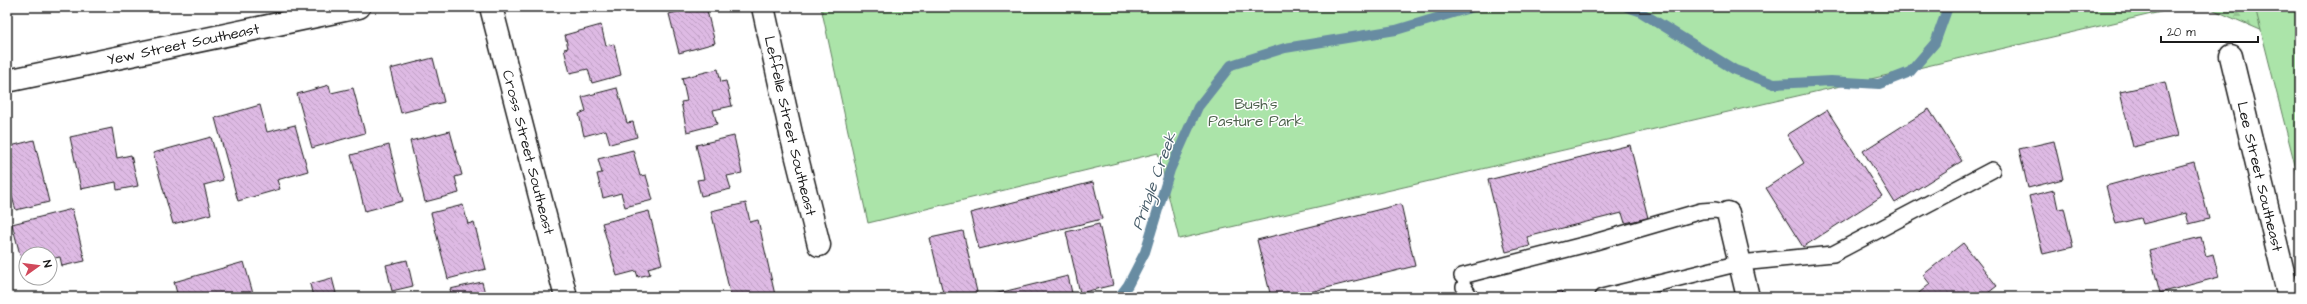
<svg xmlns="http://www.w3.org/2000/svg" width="2307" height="304" font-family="'Architects Daughter',sans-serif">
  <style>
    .forest { fill: url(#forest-firs); stroke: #648062 }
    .park { fill: #abe4a9; stroke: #648062 }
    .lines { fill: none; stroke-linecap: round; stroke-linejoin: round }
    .stream { stroke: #688ca2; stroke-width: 10 }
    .building { fill: url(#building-back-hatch); stroke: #1c1c1c }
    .service-casing { stroke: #1c1c1c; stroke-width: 18 }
    .minor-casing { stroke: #1c1c1c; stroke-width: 25 }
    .service { stroke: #fff; stroke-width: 15 }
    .minor { stroke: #fff; stroke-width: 22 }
    .labels { text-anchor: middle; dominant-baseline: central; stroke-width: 3; stroke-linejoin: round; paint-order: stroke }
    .street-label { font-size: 15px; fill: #1c1c1c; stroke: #fff }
    .park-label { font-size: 15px; fill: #4e624d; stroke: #fff }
    .water-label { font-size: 16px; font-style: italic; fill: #485d6a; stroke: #fff }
  </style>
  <defs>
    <pattern id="forest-firs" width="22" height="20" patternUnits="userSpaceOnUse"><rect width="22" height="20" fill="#abe4a9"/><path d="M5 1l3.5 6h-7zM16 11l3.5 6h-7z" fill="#93c391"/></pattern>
    <pattern id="building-back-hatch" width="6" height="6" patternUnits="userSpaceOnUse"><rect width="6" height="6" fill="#debae4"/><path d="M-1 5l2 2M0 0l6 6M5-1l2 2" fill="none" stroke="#be9fc3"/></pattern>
  </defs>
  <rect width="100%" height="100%" fill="#fff"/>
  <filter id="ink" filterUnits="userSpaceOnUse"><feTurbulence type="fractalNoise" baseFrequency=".025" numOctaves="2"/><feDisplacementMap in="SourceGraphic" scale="8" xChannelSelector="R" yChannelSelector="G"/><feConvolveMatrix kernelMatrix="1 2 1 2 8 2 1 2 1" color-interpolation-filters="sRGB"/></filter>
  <g filter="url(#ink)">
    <path class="forest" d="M2207,7H2300L2279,38Z"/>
    <path class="park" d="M821,7H2182L1179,239L1158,153L868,223Z
      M2255,7H2300V185Z"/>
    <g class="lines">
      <path class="stream" d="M1627,7L1639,11L1735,70L1774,84L1831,81L1879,84L1910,72L1935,43L1948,7
        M1119,297L1128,285L1145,252L1170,170L1198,107L1231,65L1285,48L1396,30L1473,7"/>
    </g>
    <path class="building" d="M695,7H706L715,43L679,53L669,14Z
      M601,25L606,46L614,44L621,75L592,83L588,69L570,73L564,49L568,48L565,35Z
      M433,58L444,102L401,113L390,69Z
      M718,69L721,82L726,81L732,106L713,110L717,124L687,132L681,102L687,101L682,78Z
      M2165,82L2178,136L2133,147L2120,92Z
      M329,85L331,93L353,88L365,133L312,148L297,94Z
      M617,88L627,123L633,122L637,137L610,144L606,130L584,136L579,114L586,111L582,97Z
      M260,105L267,132L295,125L308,171L277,180L280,189L238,201L215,118Z
      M1929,109L1962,161L1895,203L1863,151Z
      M1827,110L1882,196L1803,247L1766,188L1804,163L1787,135Z
      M112,128L117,158L131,155L138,186L117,190L116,182L81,189L70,137Z
      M450,131L462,175L455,177L459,193L425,202L410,141Z
      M734,136L742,173L727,176L731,189L701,196L697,180L704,179L696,145Z
      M211,137L223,180L204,185L211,214L173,224L153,153Z
      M34,140L49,202L16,210L11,194L7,195V147Z
      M2054,141L2063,179L2028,188L2019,149Z
      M389,145L403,201L365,211L351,155Z
      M1630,145L1648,218L1625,223L1622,213L1527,237L1530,246L1506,252L1488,180Z
      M633,150L640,176L646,175L653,200L625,207L621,193L603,198L597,174L602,173L598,159Z
      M2194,162L2209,219L2189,224L2186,213L2143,224L2141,218L2116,224L2106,186Z
      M1093,182L1102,219L979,249L970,213Z
      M2054,190L2058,209L2064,208L2073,247L2043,254L2029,196Z
      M746,203L750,222L758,220L775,295L731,297L711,211Z
      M1401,204L1415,266L1290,297H1271L1257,240Z
      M463,205L468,224L474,222L486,269L448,279L431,213Z
      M72,209L85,261L62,266L60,257L50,259V254H26V266H23L12,224Z
      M649,211L662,264L648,268L650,274L638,277L636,271L617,276L602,223Z
      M1099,224L1113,285L1080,293L1066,232Z
      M963,231L977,292L955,297H944L930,238Z
      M2201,237L2206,256L2213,254L2219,277L2160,293L2149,250Z
      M1963,243L1997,286L1983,297H1914L1930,284L1923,275Z
      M407,260L413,286L392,291L386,265Z
      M244,262L254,297H178L174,282Z
      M1068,276L1073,297H982Z
      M332,278L337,297H313L310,284Z
      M482,282L486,297H452L450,289Z
      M1562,291L1564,297H1535Z"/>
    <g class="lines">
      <g class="service-casing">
        <path id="service" d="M1462,276L1595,242L1701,211L1715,210L1728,213
          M1464,287L1470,297
          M1602,297L1740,263L1833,254L1992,170"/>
      </g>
      <g class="minor-casing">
        <g id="minor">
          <path id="s1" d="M491,7L566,297"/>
          <path id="s2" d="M763,7L792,138L819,245"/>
          <path id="s3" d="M2231,56L2289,297"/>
          <path id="s4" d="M7,81L359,7"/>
          <path d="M1728,213L1748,297"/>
        </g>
      </g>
      <use href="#service" class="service"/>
      <use href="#minor" class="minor"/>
    </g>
  </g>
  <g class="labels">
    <g class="street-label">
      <text stroke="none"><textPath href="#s4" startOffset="180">Yew Street Southeast</textPath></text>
      <text stroke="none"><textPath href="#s2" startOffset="122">Leffelle Street Southeast</textPath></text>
      <text stroke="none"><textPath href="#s1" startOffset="150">Cross Street Southeast</textPath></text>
      <text stroke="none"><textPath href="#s3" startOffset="124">Lee Street Southeast</textPath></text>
    </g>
    <g class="park-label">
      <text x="1256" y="104">Bush's<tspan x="1256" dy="17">Pasture Park</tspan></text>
    </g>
    <g class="water-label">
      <text transform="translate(1154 181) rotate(-70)">Pringle Creek</text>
    </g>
  </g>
  <rect width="2307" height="304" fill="none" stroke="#fff" stroke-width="24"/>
  <rect x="12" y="12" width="2283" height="280" fill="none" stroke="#1c1c1c" stroke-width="1.5" filter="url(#ink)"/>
  <g transform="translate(38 266) rotate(76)"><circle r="19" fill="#ffffff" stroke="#a4a4a4"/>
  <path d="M0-3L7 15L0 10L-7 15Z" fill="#d1495b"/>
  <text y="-6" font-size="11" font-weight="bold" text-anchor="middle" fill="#1c1c1c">N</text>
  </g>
  <path d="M2161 36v6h97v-6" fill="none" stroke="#1c1c1c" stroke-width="2"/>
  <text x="2167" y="36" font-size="12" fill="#1c1c1c" stroke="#ffffff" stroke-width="3" paint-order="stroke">20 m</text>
</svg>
